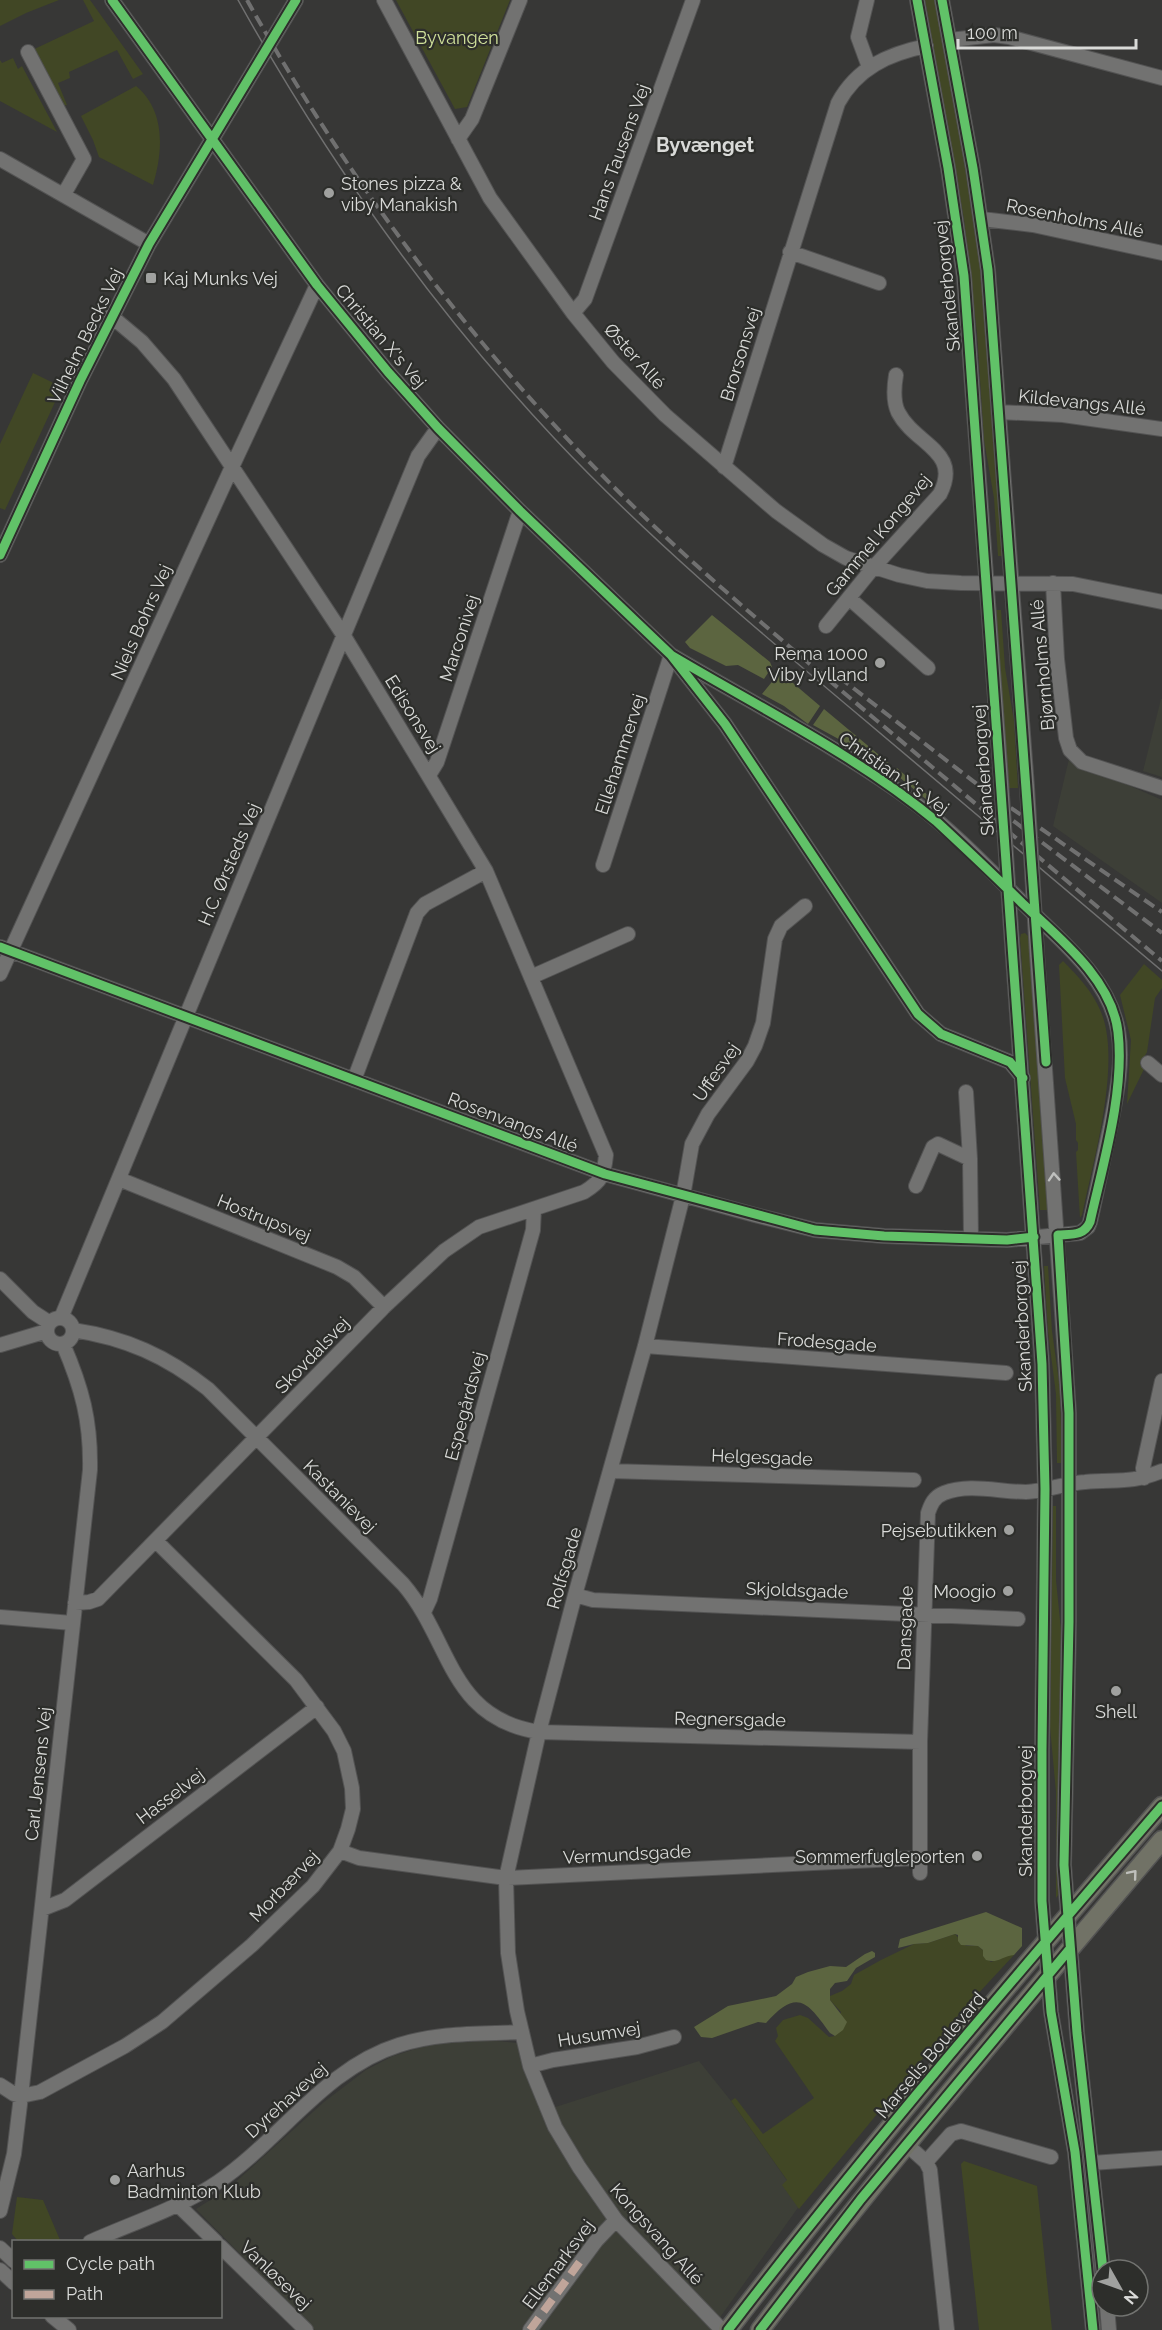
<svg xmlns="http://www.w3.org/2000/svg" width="1162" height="2330" font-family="Raleway,sans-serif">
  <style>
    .built { fill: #3d3f37 }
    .green { fill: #414725 }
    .forest { fill: #5c6540 }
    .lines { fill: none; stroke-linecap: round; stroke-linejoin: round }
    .minor-casing { stroke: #535353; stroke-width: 16 }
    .major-casing { stroke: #535353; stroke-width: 21 }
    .minor { stroke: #727271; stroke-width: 14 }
    .major { stroke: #717266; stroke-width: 18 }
    .tram { stroke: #707070; stroke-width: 1.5 }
    .rail { stroke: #707070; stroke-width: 4; stroke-dasharray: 12 6; stroke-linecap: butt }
    .minor-bridge-casing { stroke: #535353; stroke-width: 16; stroke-linecap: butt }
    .minor-bridge { stroke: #727271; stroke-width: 14 }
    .quiet { stroke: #c0a59a; stroke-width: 8; stroke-dasharray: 15 8; stroke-linecap: butt }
    .cycleway-casing { stroke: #2d2e2b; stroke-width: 13 }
    .cycleway { stroke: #61c268; stroke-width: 9 }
    .oneway { stroke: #bfc0be }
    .oneway2 { stroke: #bfc0bc }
    .poi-dot { fill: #a0a19f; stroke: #2d2e2b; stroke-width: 2 }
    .labels { text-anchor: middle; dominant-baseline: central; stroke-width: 4.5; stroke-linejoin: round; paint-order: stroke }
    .park-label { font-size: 18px; fill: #cfe09a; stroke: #2d2e2b }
    .street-label { font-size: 18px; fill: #d9dad8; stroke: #2d2e2b }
    .poi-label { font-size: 18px; fill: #d9dad8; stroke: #2d2e2b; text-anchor: end }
    .neighbourhood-label { font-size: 20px; font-weight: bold; fill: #d9dad8; stroke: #2d2e2b }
  </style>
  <rect width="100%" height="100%" fill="#373736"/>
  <path class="built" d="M1161,699H1162V777L1143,771Z
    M1069,759L1162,800V903L1053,826Z
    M466,2038L517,2043L543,2111L699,2061L731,2101L802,2202L711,2330H315L196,2209L229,2188L324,2102L366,2070L393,2056L422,2047Z"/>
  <path class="green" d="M0,0H59L26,13L0,26Z
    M83,0H90L143,74L133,79L117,50L69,72L70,78L58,83L67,105L62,106L28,52L94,21Z
    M396,0H510L467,107L455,109Z
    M925,0H935L959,128L981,272L1003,556H998L994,498L984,440L977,333L964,219Z
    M13,58L18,69L22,66L57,132L0,101V60L2,63Z
    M136,86C166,111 163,151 153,185L99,157L93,140L81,116Z
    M33,373L62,387L5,510L0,508V444Z
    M996,610H1001L1005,668L1014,721L1018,788H1009Z
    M1025,933L1030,938L1049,1197L1047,1210H1040L1020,938L1021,934Z
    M1063,961C1078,976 1093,992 1101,1012C1122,1062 1093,1162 1082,1215L1080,1218L1076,1152L1078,1150V1143L1076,1140V1124L1065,1078L1059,965Z
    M1144,964L1162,980V988L1155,998L1147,1052L1140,1064L1144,1069L1127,1104L1131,1040L1120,995Z
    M1044,1266H1048L1052,1331L1060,1389L1062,1463H1057L1056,1394L1048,1332Z
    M1053,1506H1056V1580L1061,1630L1057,1870L1059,1894L1056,1898V1792L1050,1727Z
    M955,1934L966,1946H978L983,1950V1956L991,1962L1006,1955H1014L961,2012L799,2209L782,2185L787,2180L731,2101L735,2098L737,2100L763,2134L814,2098L775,2041L778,2036L776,2028L783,2020L800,2015L808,2018L829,2037L835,2036L841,2012L830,2000V1996L842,1991L851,1984L854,1975L881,1960L914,1944L928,1943Z
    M964,2161L1037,2186L1052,2330H979L961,2164Z
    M17,2197L43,2200L60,2240L58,2242L18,2241L12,2234Z"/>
  <path class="forest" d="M712,615L770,662L772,667L764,679L738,665L726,666L690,648L685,642Z
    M780,672L820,706L808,724L784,706L762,694Z
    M824,709L891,765L888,769L875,759L813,725Z
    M897,768L947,812L945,815L893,772Z
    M986,1912L1022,1928V1946L1014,1955C1003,1956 997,1964 986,1960L983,1956V1950L978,1946L961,1945L958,1941V1935L955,1934L928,1943L914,1944L898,1948L900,1939Z
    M872,1951L875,1953V1957L856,1968L847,1981L835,1983L830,1989V2000L847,2022L843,2030L835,2036L830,2033C807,2001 797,1988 766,2023L758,2022L712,2038L701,2037L694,2027L728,2006L776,1996L792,1984L796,1977L808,1972L830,1966L846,1967L865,1954Z"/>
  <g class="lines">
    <g class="minor-casing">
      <path id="minor" d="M112,0L317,285L388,372L438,428L520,511L671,655L725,724L918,1014L941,1034L1010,1062L1023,1078
        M384,0L490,198L573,313L613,362L665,415L776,511L823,545L846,558L899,575L927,581L961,583L1073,584L1162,602
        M867,0L858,37L869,67
        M917,0L948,168L964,276L1000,766
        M942,0L973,168L988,270L1027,787
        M950,40L994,35L1009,37L1162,78
        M28,52L84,159L64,194
        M458,139L472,119L520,0
        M0,159L149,244
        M982,219L1033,225L1162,253
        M790,252L879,283
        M573,313L585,299L693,0
        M999,412L1063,415L1162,429
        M724,467L838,103C857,68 888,54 926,46
        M0,555L80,381L149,244L296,0
        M1053,583L1057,659L1066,738L1070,750L1082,762L1162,788
        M849,598L928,668
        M826,626L873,568L940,494C962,451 915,445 898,412C893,401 894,387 896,375
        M429,775L437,762L520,511
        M603,865L671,655
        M1011,929L1042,1364L1045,1489L1042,1751V1901L1051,2012L1075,2152L1093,2330
        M0,947L605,1174L755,1215L815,1230L884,1236L1007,1240L1080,1233L1088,1227L1090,1222C1097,1191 1103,1160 1110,1128C1116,1097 1124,1062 1118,1030C1109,981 1068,947 1034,914C996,877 958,835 915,803C838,747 752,703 671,655
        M1037,954L1069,1413V1622L1064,1865L1077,2033L1103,2270
        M0,974L232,467L317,285
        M531,977L628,934
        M1148,1063L1162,1075
        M354,1080L417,913L425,904L486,871
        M966,1092L970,1159L971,1239
        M119,1179L337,1267L354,1277L384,1307
        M916,1186L933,1147L938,1144L970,1159
        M0,1279L33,1312L50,1323
        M61,1318L418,456L438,428
        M47 1331a13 13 0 1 1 26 0a13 13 0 1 1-26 0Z
        M73,1330C126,1338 166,1356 208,1389L403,1584C452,1641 448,1718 539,1732L920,1742
        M0,1345L47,1331
        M645,1346L1006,1373
        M610,1471L914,1480
        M1144,1478L1143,1468L1162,1381
        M575,1595L593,1600L1018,1619
        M75,1603L89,1602L98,1599L384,1307L444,1251L479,1227L584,1192C602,1181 604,1175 606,1155L486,871L344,636L174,379L142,342L111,316
        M424,1612L430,1599L533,1230L534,1209
        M0,1617L72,1623
        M340,1851L359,1858L506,1878L918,1858
        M920,1873V1742L928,1513C931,1504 934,1497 944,1493C969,1483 1000,1492 1026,1492C1046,1491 1066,1483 1085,1482C1117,1479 1130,1484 1162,1471
        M42,1909L65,1900L317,1707
        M530,2066L553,2060L637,2047L674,2037
        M0,2085L14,2094L21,2096L40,2092L125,2046L162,2022L252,1945L313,1886L340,1851L348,1829L353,1809L352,1788L344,1751L334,1731L296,1680L156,1541
        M906,2144L926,2162L930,2170L947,2330
        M926,2162L951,2134L961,2131L1051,2157
        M1092,2163L1162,2158
        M177,2204L216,2242
        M0,2211L14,2154L21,2096L90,1470C91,1421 82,1388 63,1344
        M90,2242C132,2223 180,2208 218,2182C281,2139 325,2068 399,2045C439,2032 480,2034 522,2032
        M220,2246L306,2330
        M0,2248L14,2261
        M0,2270L14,2283
        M1107,2306L1109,2330
        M52,2316L69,2330
        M530,2330L596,2241L616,2220
        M722,2330L616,2220L579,2167L555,2127L530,2066L517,2011L508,1953L506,1878L539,1732L575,1595L645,1346L683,1196L692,1144L708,1114L747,1061L755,1046L763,1023L775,939L781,926L805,906"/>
    </g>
    <g class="major-casing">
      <path id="major" d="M728,2330C866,2150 1014,1978 1162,1806
        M760,2330C888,2162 1026,2001 1162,1840"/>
    </g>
    <use href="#minor" class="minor"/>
    <use href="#major" class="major"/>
    <path class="tram" d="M238,0C326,158 431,307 555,439C650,540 755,628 861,717C961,802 1062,886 1162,971"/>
    <path class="rail" d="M247,0C343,172 461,331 599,472C684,559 777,636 869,714C967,796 1064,879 1162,961
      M839,677L982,788L1162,912
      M999,810L1162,933"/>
    <g class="minor-bridge-casing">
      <path id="minor-bridge" d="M1000,766L1011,929
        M1027,787L1037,954"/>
    </g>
    <use href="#minor-bridge" class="minor-bridge"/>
    <path class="quiet" d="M530,2330L584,2256"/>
    <g class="cycleway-casing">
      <path id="cycleway" d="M112,0L317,285L388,372L438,428L520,511L671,655L725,724L918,1014L941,1034L1010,1062L1023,1078
        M917,0L948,168L964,276L1042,1364L1045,1489L1042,1751V1901L1051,2012L1075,2152L1093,2330
        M942,0L973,168L988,270L1046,1062
        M0,555L80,381L149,244L296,0
        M671,655C760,708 856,755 936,821C965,848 994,875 1022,903C1058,937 1112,979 1118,1032C1125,1091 1103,1164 1090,1222C1084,1236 1072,1234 1058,1235L1069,1413V1622L1064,1865L1077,2033L1103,2270
        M0,947L605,1174L815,1230L884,1236L1007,1240L1034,1237
        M728,2330C866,2150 1014,1978 1162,1806
        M760,2330L861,2199L1069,1950"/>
    </g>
    <use href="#cycleway" class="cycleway"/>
  </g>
  <defs><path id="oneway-chevron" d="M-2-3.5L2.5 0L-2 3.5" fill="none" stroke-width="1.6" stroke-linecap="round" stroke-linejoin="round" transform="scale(1.5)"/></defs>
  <use class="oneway" href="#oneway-chevron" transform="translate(1054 1177) rotate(-94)"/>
  <use class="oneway2" href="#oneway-chevron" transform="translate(1133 1874) rotate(-50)"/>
  <g class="poi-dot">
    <circle cx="329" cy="193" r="6"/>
    <rect x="145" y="272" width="12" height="12" rx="3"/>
    <circle cx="880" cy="663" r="6"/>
    <circle cx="1009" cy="1530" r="6"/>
    <circle cx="1008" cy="1591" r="6"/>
    <circle cx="1116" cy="1691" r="6"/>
    <circle cx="977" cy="1856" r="6"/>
    <circle cx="115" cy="2180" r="6"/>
  </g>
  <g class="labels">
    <g class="park-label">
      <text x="457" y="37">Byvangen</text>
    </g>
    <g class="street-label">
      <text transform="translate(619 152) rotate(-70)">Hans Tausens Vej</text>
      <text transform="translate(1075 218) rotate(11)">Rosenholms Allé</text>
      <text transform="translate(947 286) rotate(-96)">Skanderborgvej</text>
      <text transform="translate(85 336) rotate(-64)">Vilhelm Becks Vej</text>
      <text transform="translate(381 336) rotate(50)">Christian X's Vej</text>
      <text transform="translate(740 354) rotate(-73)">Brorsonsvej</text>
      <text transform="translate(635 356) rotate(48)">Øster Allé</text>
      <text transform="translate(1082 402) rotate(6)">Kildevangs Allé</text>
      <text transform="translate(878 535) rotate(-50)">Gammel Kongevej</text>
      <text transform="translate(141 622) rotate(-66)">Niels Bohrs Vej</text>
      <text transform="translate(459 638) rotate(-72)">Marconivej</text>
      <text transform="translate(1042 665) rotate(-95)">Bjørnholms Allé</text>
      <text transform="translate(413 714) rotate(58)">Edisonsvej</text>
      <text transform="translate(620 754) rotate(-72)">Ellehammervej</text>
      <text transform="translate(983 770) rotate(-94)">Skanderborgvej</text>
      <text transform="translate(894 773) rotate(35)">Christian X's Vej</text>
      <text transform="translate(229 864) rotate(-67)">H.C. Ørsteds Vej</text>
      <text transform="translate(716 1072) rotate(-55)">Uffesvej</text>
      <text transform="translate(513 1122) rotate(21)">Rosenvangs Allé</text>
      <text transform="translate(264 1218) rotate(22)">Hostrupsvej</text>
      <text transform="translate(1022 1326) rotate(-93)">Skanderborgvej</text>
      <text transform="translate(827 1342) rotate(4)">Frodesgade</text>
      <text transform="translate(312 1355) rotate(-46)">Skovdalsvej</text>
      <text transform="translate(465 1406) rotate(-75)">Espegårdsvej</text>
      <text transform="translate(762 1457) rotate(2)">Helgesgade</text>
      <text transform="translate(340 1496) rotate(45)">Kastanievej</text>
      <text transform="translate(564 1568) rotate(-74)">Rolfsgade</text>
      <text transform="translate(797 1590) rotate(2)">Skjoldsgade</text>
      <text transform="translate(905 1628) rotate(-88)">Dansgade</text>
      <text transform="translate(730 1719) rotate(1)">Regnersgade</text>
      <text transform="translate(38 1774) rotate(-84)">Carl Jensens Vej</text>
      <text transform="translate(170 1796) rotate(-37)">Hasselvej</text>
      <text transform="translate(1025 1811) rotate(-90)">Skanderborgvej</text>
      <text transform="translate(627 1854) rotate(-3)">Vermundsgade</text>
      <text transform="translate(284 1886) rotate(-46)">Morbærvej</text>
      <text transform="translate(599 2034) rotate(-9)">Husumvej</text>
      <text transform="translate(930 2055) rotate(-50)">Marselis Boulevard</text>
      <text transform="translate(286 2100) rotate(-42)">Dyrehavevej</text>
      <text transform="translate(657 2234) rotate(48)">Kongsvang Allé</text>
      <text transform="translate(558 2264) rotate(-53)">Ellemarksvej</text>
      <text transform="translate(276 2275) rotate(44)">Vanløsevej</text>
    </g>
    <g class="poi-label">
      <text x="341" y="183" text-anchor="start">Stones pizza &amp;<tspan x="341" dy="21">viby Manakish</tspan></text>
      <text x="163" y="278" text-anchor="start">Kaj Munks Vej</text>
      <text x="868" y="653">Rema 1000<tspan x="868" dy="21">Viby Jylland</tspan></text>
      <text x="997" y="1530">Pejsebutikken</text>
      <text x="996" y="1591">Moogio</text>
      <text x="1116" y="1711" text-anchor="middle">Shell</text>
      <text x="965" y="1856">Sommerfugleporten</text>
      <text x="127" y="2170" text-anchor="start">Aarhus<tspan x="127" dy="21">Badminton Klub</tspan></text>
    </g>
    <g class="neighbourhood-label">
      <text x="705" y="145">Byvænget</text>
    </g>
  </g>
  <rect x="12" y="2240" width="210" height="78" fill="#2d2e2b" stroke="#727370" stroke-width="1.5"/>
  <rect x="24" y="2260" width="30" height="9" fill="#61c268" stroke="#727370" stroke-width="1.5"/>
  <text x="66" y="2270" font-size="18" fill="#d9dad8">Cycle path</text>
  <rect x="24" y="2290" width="30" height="9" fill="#c0a59a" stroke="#727370" stroke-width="1.5"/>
  <text x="66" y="2300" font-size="18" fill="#d9dad8">Path</text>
  <g transform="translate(1120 2288) rotate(130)"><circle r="28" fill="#2d2e2b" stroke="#727370" stroke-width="1.5"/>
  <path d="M0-4.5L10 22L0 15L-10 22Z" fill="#a0a19f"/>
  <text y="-9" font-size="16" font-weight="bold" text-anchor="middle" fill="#d9dad8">N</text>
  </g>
  <path d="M958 39v9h178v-9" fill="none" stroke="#d9dad8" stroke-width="3"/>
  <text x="967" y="39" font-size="18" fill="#d9dad8" stroke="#2d2e2b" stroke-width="4.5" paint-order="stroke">100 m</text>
</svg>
